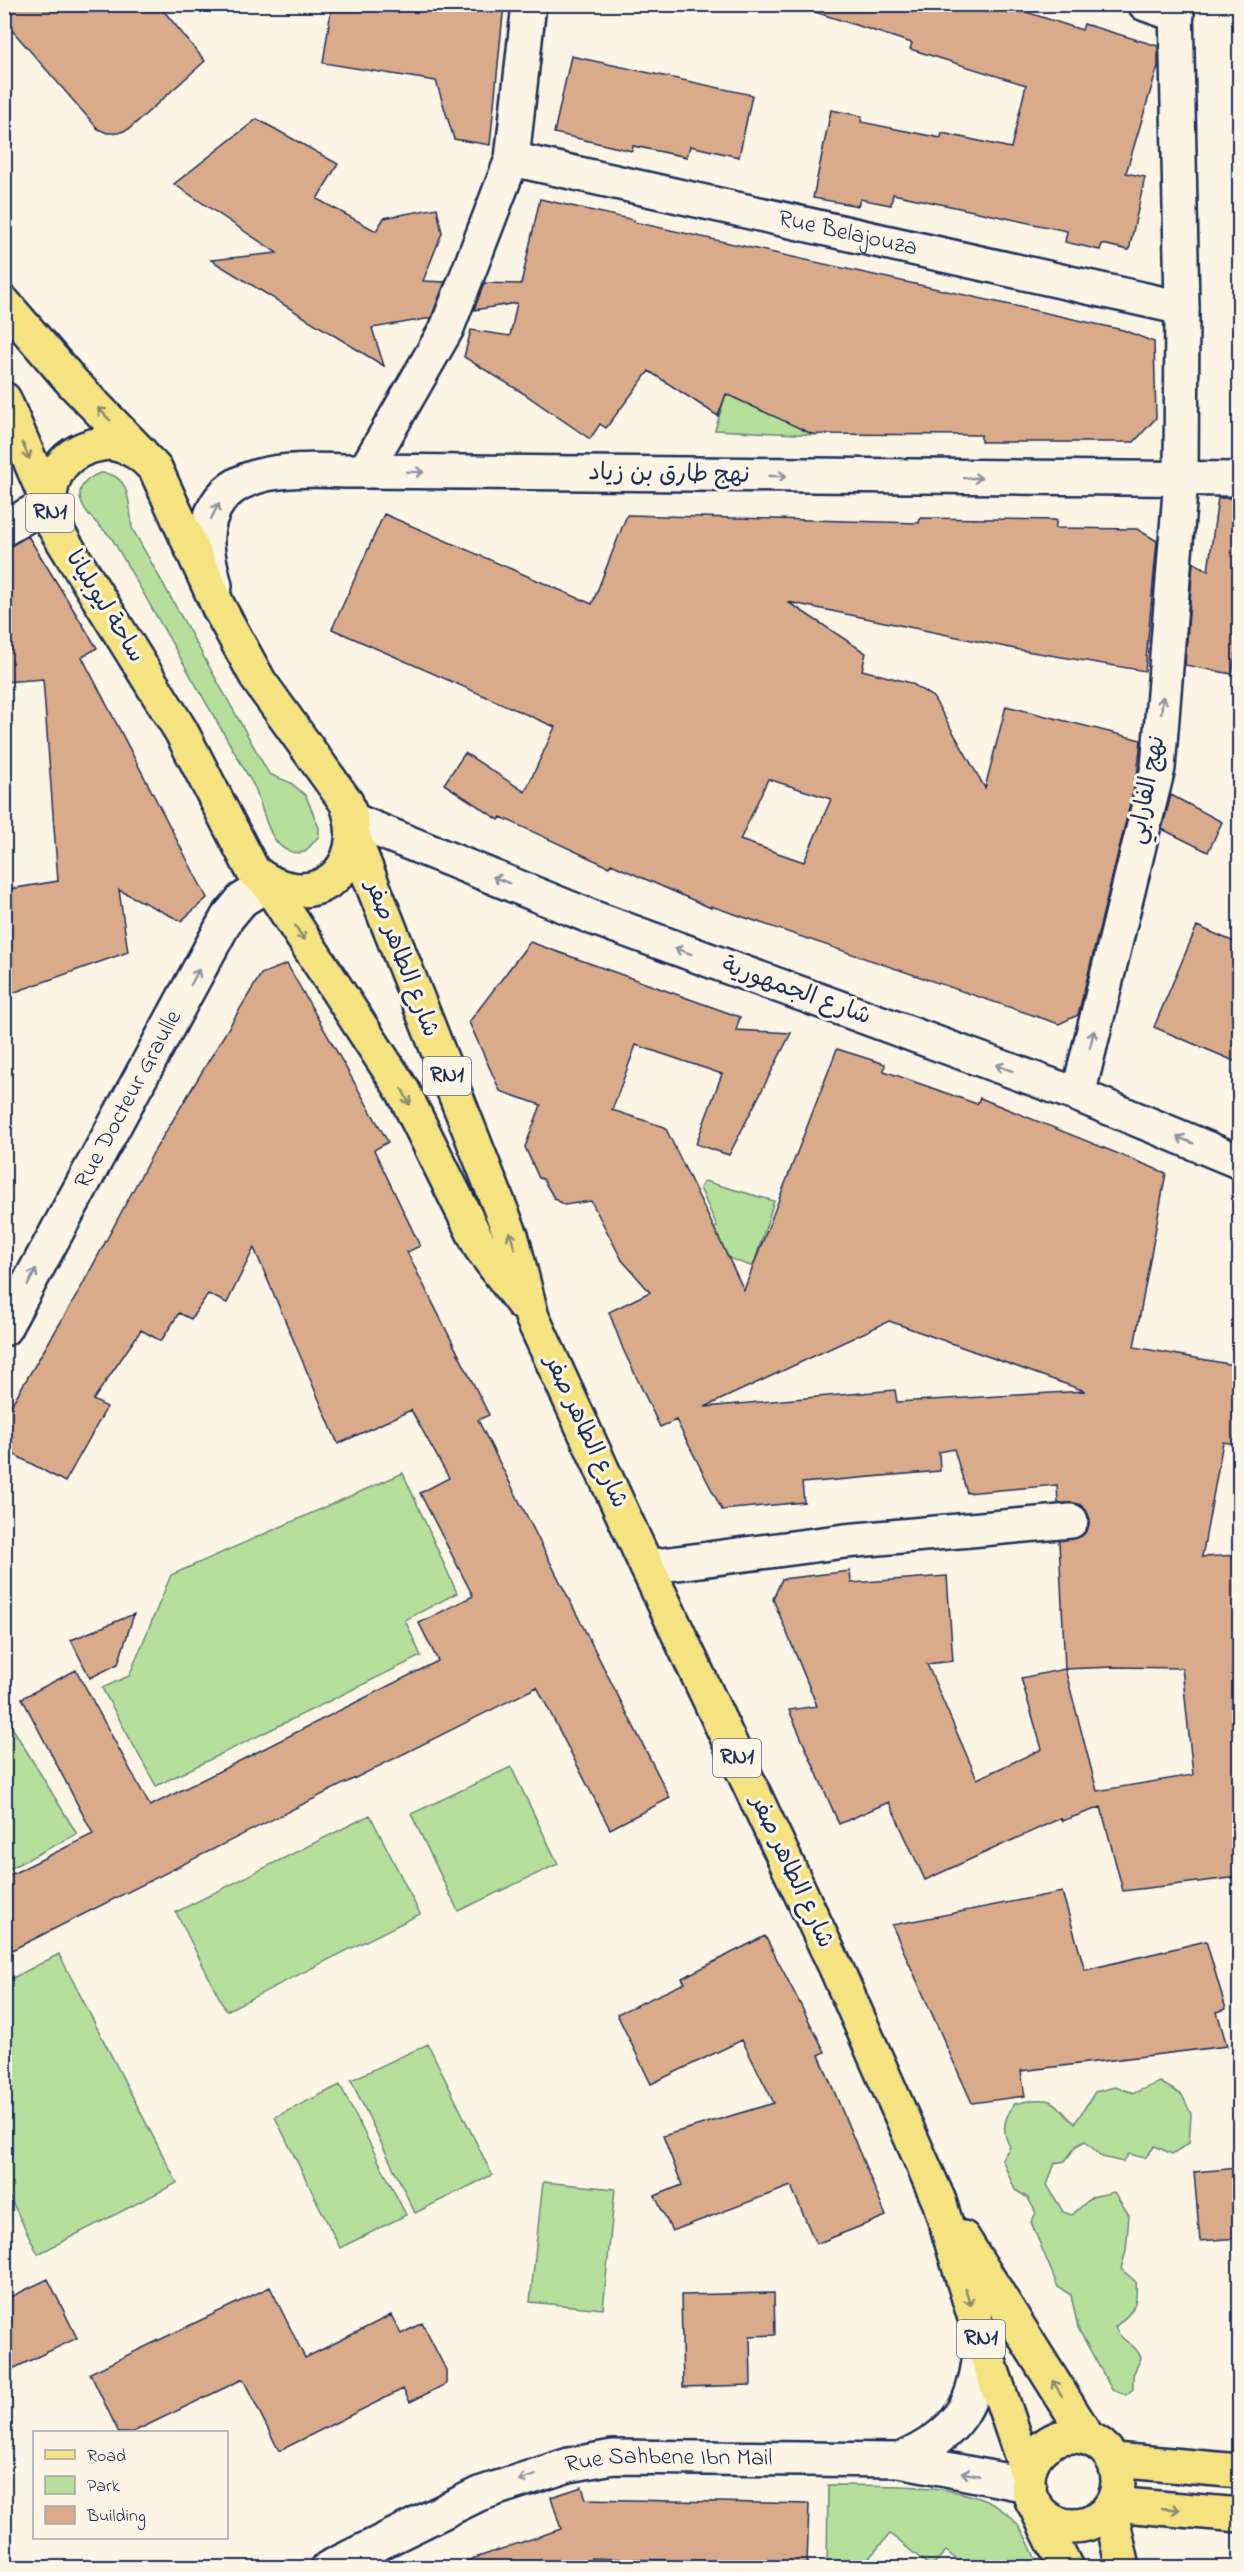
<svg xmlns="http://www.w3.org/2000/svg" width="1244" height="2572" font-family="'Indie Flower','Playpen Sans Arabic',sans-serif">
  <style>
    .green { fill: #b6df9c; stroke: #68877d; stroke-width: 1.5 }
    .building { fill: #d9ab8a; stroke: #1b2f5e; stroke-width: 1.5; fill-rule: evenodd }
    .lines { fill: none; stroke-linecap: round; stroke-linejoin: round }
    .street-casing { stroke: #1b2f5e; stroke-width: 38 }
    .secondary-casing { stroke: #1b2f5e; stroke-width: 38 }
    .primary-casing { stroke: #1b2f5e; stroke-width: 38 }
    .street { stroke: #fcf5e5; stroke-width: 33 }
    .secondary { stroke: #fcf5e5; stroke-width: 33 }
    .primary { stroke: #f5e382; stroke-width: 33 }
    .oneway { stroke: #888970 }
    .oneway2 { stroke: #8c92a2 }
    .labels { text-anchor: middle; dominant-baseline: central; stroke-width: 6; stroke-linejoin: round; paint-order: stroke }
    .shield { fill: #fcf5e5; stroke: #5e6a86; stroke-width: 1.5 }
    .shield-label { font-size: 22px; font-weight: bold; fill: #1b2f5e }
    .street-label { font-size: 24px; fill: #1b2f5e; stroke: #fcf5e5 }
  </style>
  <rect width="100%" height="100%" fill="#fcf5e5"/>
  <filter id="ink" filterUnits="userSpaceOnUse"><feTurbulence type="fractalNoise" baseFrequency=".0167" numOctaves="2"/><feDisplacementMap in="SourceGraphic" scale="12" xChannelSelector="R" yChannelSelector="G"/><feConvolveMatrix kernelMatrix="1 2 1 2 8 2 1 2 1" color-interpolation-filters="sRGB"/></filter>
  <g filter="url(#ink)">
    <path class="green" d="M791,348L837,380L818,435L715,430L726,394L773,416Z
      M100,473C131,473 129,504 132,528L269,774L291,783L306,796L319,828V836L305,852C269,859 265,812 255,788L111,537C92,519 58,490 100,473Z
      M704,1181L774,1201L753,1267L723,1256L712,1231L717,1226L700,1188Z
      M403,1473L457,1593L405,1620L421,1656L156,1786L102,1688L129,1676L171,1575Z
      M4,1714L77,1834L5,1871H4Z
      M511,1767L558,1864L458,1911L411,1814Z
      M370,1815L420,1914L226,2011L176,1912Z
      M59,1954L177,2183L38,2254L5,2188V1982Z
      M428,2044L492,2175L415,2213L351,2080Z
      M1160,2082L1182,2095L1191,2114L1189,2143L1172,2154L1155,2146L1145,2158L1129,2154L1123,2162L1102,2157L1085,2141L1076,2146L1065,2161L1055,2163L1047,2185L1063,2212L1072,2215L1092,2197L1114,2192L1129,2215L1126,2251L1121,2269L1136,2282C1138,2306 1133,2312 1115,2327C1122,2344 1135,2342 1141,2358L1133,2375V2389L1126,2395L1112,2390L1078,2328L1071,2295L1058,2287L1031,2222L1036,2213L1028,2198L1015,2190L1002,2159L1010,2147C1001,2130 1004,2119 1014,2104C1025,2102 1043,2096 1054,2103C1062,2108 1066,2118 1075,2123L1095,2092L1115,2087L1134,2093Z
      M340,2085L406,2215L340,2248L275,2117Z
      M543,2182L615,2189L603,2309L530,2302Z
      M828,2485C878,2486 966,2480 1006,2513C1023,2526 1031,2549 1039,2567H966L946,2551L931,2567L890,2534L861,2567H827Z"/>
    <path class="building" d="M4,4H158L205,61L129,129L118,133H107L98,129L4,21Z
      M332,4H504L490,145L454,139L436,81L323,63Z
      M816,4H1001L1082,30L1084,24L1158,46V66L1126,173L1145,177L1129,250L1102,244L1100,250L1065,242L1067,231L893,194L891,205L860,199L858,206L813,198L831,110L862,116L861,122L941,138L942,133L1011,148L1026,85L910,49L912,43L815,12Z
      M571,56L752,95L739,157L690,146L687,157L633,146L632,151L554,133Z
      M257,119L338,164L317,199L376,231L384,218L437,208L442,233L423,281L445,282L431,318L372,328L384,366L211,260L277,253L174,184Z
      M540,199L634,220V222L1123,330L1154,342L1156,418L1134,442H981V435L812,434L726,394L718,416L649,371L606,428L600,424L590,439L523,393L464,357L471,330L510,336L517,303L474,310L484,283L521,284Z
      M1218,498H1239V635L1232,674L1185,665L1193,562L1208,571Z
      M384,514L592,604L627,515L919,523L920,518L1057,520L1055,528L1137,529L1157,541L1145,671L1020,650L788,602L866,653L862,670L911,683L933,697L985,788L1006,706L1141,740L1137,776L1078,1015L1059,1024L711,906V908L611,864L609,867L501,817L499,820L444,784L465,753L525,792L555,727L332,629ZM768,779L831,799L804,862L740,840Z
      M28,536L97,648L82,657L207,898L181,921L119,890L128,952L4,996V890L58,881L43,679L4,682V548Z
      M1171,795L1222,822L1208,852L1162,829Z
      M1197,926L1239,944V1063L1154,1027Z
      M530,942L740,1017L736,1030L791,1033L729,1155L696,1144L722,1074L636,1045L612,1110L665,1127L744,1290L837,1049L885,1064L884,1071L977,1104L980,1098L1166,1173L1134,1347L1239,1366V1413L1234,1444L1223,1442L1202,1557L1239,1555V1877L1123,1891L1101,1807L1062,1821L1061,1818L925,1880L889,1802L839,1824L789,1710L817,1706L773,1599L782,1579L850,1571L851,1583L947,1576L953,1661L927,1664L977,1779L1042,1749L1021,1678L1065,1669L1059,1541L1082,1536L1088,1528L1090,1519L1086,1510L1079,1504L1058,1503L1057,1485L967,1493L954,1449L939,1452L940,1471L802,1483L804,1502L722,1510L676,1420L660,1427L623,1349L609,1312L650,1292L622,1260L591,1201L564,1205L554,1198L543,1179L539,1178L525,1147L541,1105L500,1091L469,1022ZM889,1321L1040,1375L1085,1391L897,1402L895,1390L705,1407ZM1113,1667L1182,1668L1193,1775L1097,1791L1065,1669Z
      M287,964L388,1142L374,1150L420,1246L407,1252L489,1415L478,1420L670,1798L610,1829L537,1687L4,1954V1878L93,1834L22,1698L76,1670L150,1806L438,1661L419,1623L473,1596L420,1493L449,1478L411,1410L338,1444L254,1248L227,1303L208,1294L191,1319L179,1313L161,1341L141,1330L93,1400L107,1407L65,1482L4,1449V1417L77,1295L153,1153L261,974Z
      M134,1614L118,1664L90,1678L71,1640Z
      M1062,1892L1085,1970L1206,1941L1226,2009L1217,2012L1227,2046L1021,2071L1025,2096L972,2103L892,1925Z
      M765,1936L825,2052L819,2055L886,2216L816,2244L791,2186L672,2231L655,2196L682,2185L663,2136L774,2103L742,2040L651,2084L617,2014L685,1983L682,1978Z
      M1239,2168V2238L1200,2241L1194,2172Z
      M48,2279L77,2338L4,2373V2300Z
      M270,2287L305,2358L391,2315L401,2334L422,2323L446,2370V2384L410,2402L403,2389L279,2451L243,2379L131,2433H119L90,2373Z
      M774,2293L775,2335L750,2336L751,2385L683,2387L681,2295Z
      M582,2487L586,2499L809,2504L807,2566L759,2564L758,2568H686V2561L591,2558L594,2568H467L466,2561L561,2529L551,2497Z"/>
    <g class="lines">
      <g class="street-casing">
        <g id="street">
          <path d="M1145,4L1177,15"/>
          <path id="s1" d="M512,159L1182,308"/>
          <path d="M365,471L447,328L512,159L529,4"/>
          <path d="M4,529L48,503"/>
          <path d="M215,586C211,567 204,546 208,527C222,457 312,472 365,471L1240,479"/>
          <path d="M353,820L594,918L1078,1095L1240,1162"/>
          <path d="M1078,1095L1158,768L1181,479L1182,308L1176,4"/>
          <path id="s2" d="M4,1329L227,918L242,900L268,884"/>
          <path d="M647,1567L845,1541L1071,1521"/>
        </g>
      </g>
      <g class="secondary-casing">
        <g id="secondary">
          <path d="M900,2460C960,2433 978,2404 981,2338"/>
          <path id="s3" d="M328,2568L479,2494L569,2465L613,2457L900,2460L1028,2485"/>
        </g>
      </g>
      <g class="primary-casing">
        <path id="primary" d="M4,303L73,383L141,453
          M4,399L48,503
          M110,443C131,447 142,454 156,470L219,608L259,681L346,802C373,871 310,918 253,871L181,731L52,523C43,477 63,447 110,443Z
          M354,838L512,1238L532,1317L647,1567L836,1968L939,2201L981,2338L1028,2476
          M268,884L403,1091L481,1248L522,1303
          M963,2238L1088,2438
          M1028 2481a45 45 0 1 1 90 0a45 45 0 1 1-90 0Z
          M1114,2460L1240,2471
          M1112,2504L1240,2515
          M1036,2507L1066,2568
          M1110,2508L1123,2568"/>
      </g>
      <use href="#street" class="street"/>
      <use href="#secondary" class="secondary"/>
      <use href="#primary" class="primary"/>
    </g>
    <defs><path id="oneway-shaft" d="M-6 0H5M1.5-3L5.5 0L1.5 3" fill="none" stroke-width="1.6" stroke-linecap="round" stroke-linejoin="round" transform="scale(1.5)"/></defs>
    <g class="oneway">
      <use href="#oneway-shaft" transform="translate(104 414) rotate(-134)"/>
      <use href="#oneway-shaft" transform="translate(26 451) rotate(67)"/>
      <use href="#oneway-shaft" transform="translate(300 933) rotate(57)"/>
      <use href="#oneway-shaft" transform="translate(406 1097) rotate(63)"/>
      <use href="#oneway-shaft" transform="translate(512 1240) rotate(-107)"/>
      <use href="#oneway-shaft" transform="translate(968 2297) rotate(73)"/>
      <use href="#oneway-shaft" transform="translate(1057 2388) rotate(-122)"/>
      <use href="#oneway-shaft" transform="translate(1171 2509) rotate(5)"/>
    </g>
    <g class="oneway2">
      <use href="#oneway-shaft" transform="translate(415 472) rotate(1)"/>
      <use href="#oneway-shaft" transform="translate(778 476)"/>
      <use href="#oneway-shaft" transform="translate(973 478)"/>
      <use href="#oneway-shaft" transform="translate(215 511) rotate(-64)"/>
      <use href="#oneway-shaft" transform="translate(1162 705) rotate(-85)"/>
      <use href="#oneway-shaft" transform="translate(501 880) rotate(-158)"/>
      <use href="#oneway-shaft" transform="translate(683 951) rotate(-160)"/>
      <use href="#oneway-shaft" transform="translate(195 977) rotate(-62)"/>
      <use href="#oneway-shaft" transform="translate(1092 1039) rotate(-76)"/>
      <use href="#oneway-shaft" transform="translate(1004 1068) rotate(-160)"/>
      <use href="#oneway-shaft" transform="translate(1185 1140) rotate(-158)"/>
      <use href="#oneway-shaft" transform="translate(32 1277) rotate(-62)"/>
      <use href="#oneway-shaft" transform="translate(970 2474) rotate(-169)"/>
      <use href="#oneway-shaft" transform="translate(527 2478) rotate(162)"/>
    </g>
  </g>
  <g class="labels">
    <g class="shield">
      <rect x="26" y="494" width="48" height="38" rx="4.5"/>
      <rect x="423" y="1057" width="48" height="38" rx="4.5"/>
      <rect x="713" y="1739" width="48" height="38" rx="4.5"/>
      <rect x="957" y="2320" width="48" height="38" rx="4.5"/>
    </g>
    <g class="shield-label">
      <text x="50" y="513">RN1</text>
      <text x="447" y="1076">RN1</text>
      <text x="737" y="1758">RN1</text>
      <text x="981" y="2339">RN1</text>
    </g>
    <g class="street-label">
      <text stroke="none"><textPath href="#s1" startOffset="344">Rue Belajouza</textPath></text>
      <text transform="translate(669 475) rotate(1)">نهج طارق بن زياد</text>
      <text transform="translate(104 607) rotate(58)">ساحة ليوبليانا</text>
      <text transform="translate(1148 790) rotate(-79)">نهج الفارابي</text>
      <text transform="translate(401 959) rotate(69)">شارع الطاهر صفر</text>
      <text transform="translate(796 992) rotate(20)">شارع الجمهورية</text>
      <text stroke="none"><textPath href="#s2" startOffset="261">Rue Docteur Graulle</textPath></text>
      <text transform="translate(585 1432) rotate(65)">شارع الطاهر صفر</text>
      <text transform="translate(791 1872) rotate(65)">شارع الطاهر صفر</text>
      <text stroke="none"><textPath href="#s3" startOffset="363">Rue Sahbene Ibn Mail</textPath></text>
    </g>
  </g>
  <rect width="1244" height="2572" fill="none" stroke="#fcf5e5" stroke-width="24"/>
  <rect x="12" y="12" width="1220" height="2548" fill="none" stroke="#1b2f5e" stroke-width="2" filter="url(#ink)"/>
  <rect x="33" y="2431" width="195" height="108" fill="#fcf5e5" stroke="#a2a6af" stroke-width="1.5"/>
  <rect x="45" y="2450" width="30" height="9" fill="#f5e382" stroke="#a2a6af" stroke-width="1.5"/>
  <text x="87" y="2461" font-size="18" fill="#1b2f5e">Road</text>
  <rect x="45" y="2476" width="30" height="18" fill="#b6df9c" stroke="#a2a6af" stroke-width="1.5"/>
  <text x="87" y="2491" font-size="18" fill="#1b2f5e">Park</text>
  <rect x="45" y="2506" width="30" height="18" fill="#d9ab8a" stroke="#a2a6af" stroke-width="1.5"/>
  <text x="87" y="2521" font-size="18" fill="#1b2f5e">Building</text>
</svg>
